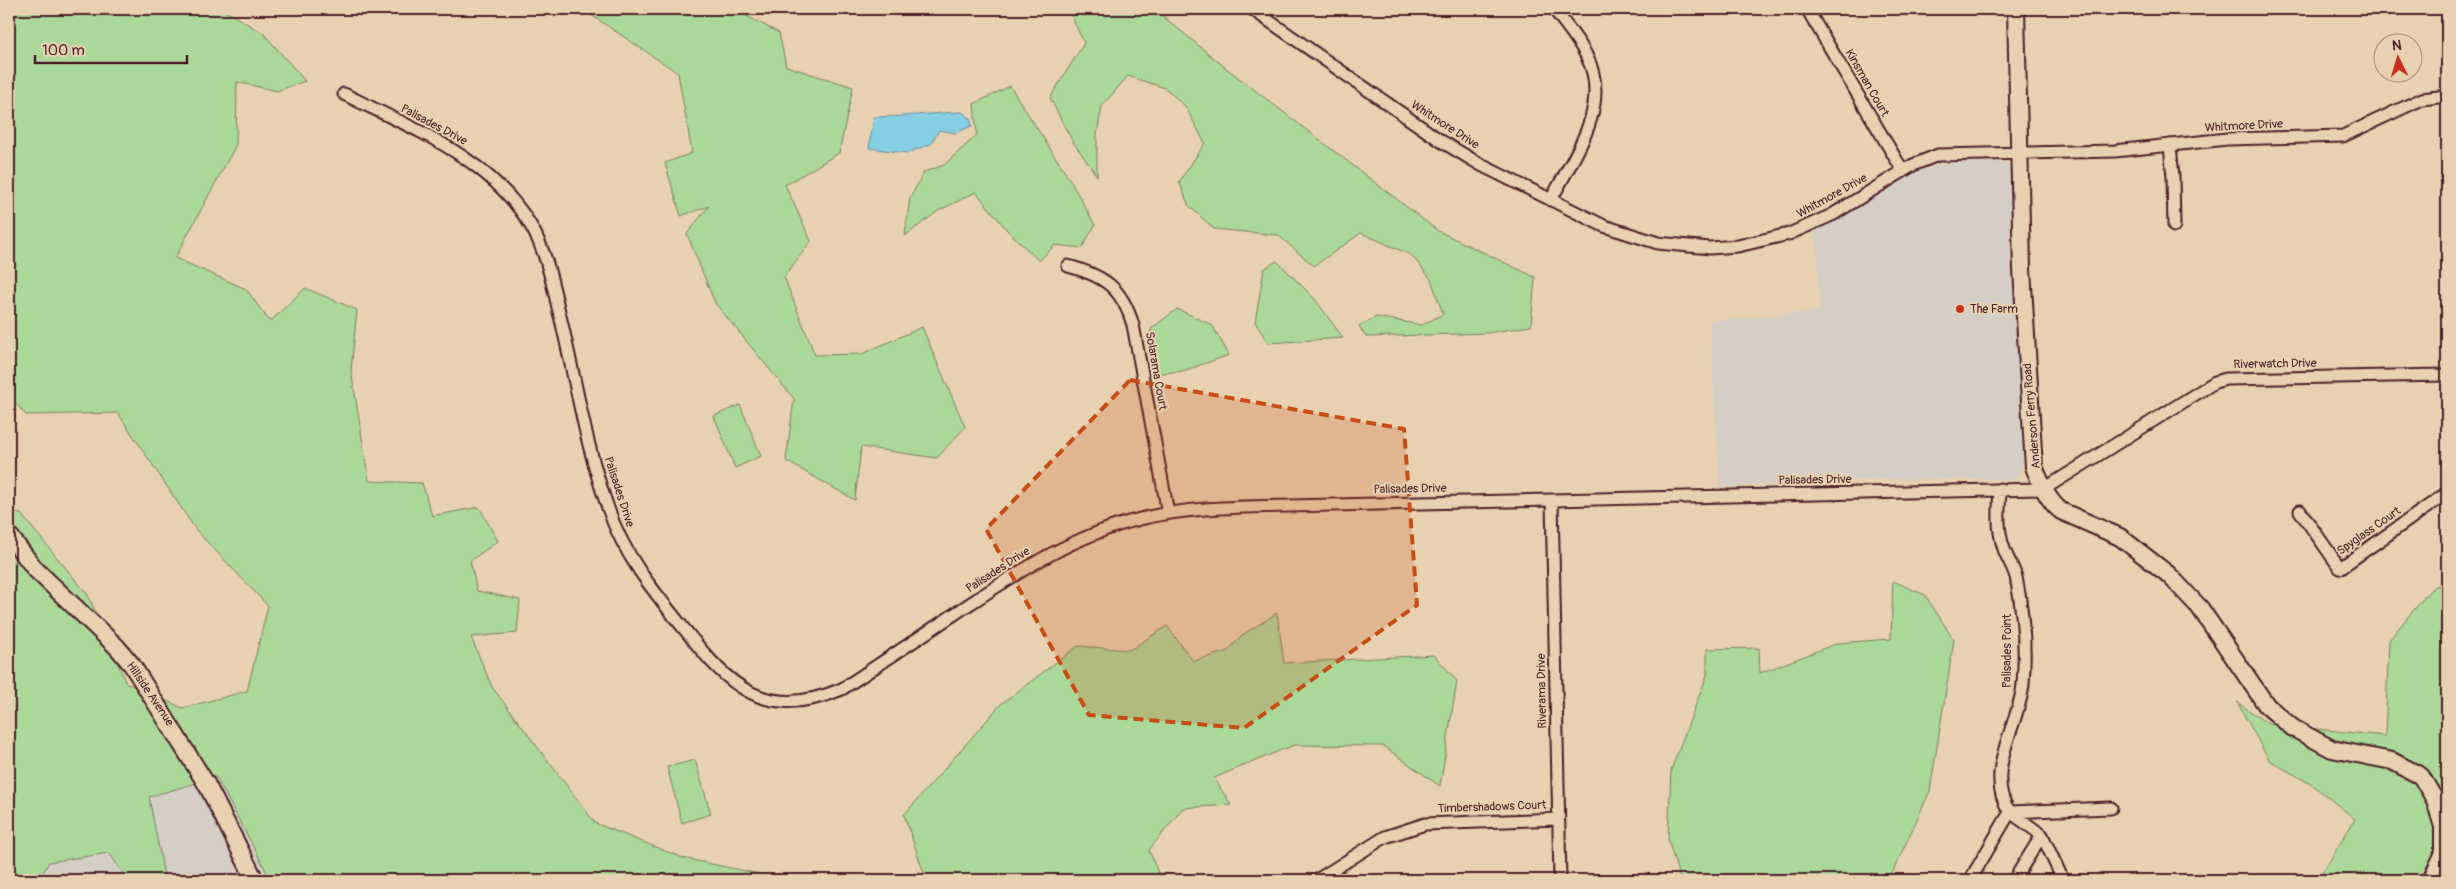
<svg xmlns="http://www.w3.org/2000/svg" width="2456" height="889" font-family="Pangolin,sans-serif">
  <style>
    .built { fill: #d5cec4 }
    .green { fill: #aad898; stroke: #7a7c62 }
    .water { fill: #84cfe4; stroke: #6d899a }
    .lines { fill: none; stroke-linecap: round; stroke-linejoin: round }
    .street-casing { stroke: #4a1f2b; stroke-width: 15 }
    .secondary-casing { stroke: #4a1f2b; stroke-width: 20 }
    .street { stroke: #e7d1b0; stroke-width: 11 }
    .secondary { stroke: #e7d1b0; stroke-width: 16 }
    .marked { fill: #c84d12; fill-opacity: 0.2; stroke: #c84d12; stroke-width: 4; stroke-dasharray: 10 6; stroke-linejoin: round }
    .poi-dot { fill: #c8321e; stroke: #e7d1b0; stroke-width: 2 }
    .labels { text-anchor: middle; dominant-baseline: central; stroke-width: 4; stroke-linejoin: round; paint-order: stroke }
    .street-label { font-size: 12px; fill: #4a1f2b; stroke: #e7d1b0 }
    .poi-label { font-size: 12px; fill: #4a1f2b; stroke: #e7d1b0; text-anchor: start }
  </style>
  <rect width="100%" height="100%" fill="#e7d1b0"/>
  <filter id="ink" filterUnits="userSpaceOnUse"><feTurbulence type="fractalNoise" baseFrequency=".02" numOctaves="2"/><feDisplacementMap in="SourceGraphic" scale="10" xChannelSelector="R" yChannelSelector="G"/><feConvolveMatrix kernelMatrix="1 2 1 2 8 2 1 2 1" color-interpolation-filters="sRGB"/></filter>
  <g filter="url(#ink)">
    <path class="built" d="M2001,161L2009,164L2015,172L2024,462L2016,479H1881L1720,487L1710,321L1820,311L1817,246L1812,230L1922,169L1950,163Z
      M216,777L271,880H165L149,797Z
      M109,853L128,880H39L48,862Z"/>
    <path class="green" d="M9,9H222L263,33L305,81L277,91L237,82L236,145L175,258L246,289L270,322L305,288L357,310L351,370L369,481L422,483L432,516L479,507L498,541L470,561L477,591L520,600L517,633L471,637L492,687L595,823L683,858L788,880H271L216,777L149,797L165,880H128L109,853L49,862L39,880H9V512L21,514L88,595L126,683L183,708L247,691L268,606L196,530L118,413L26,415L9,396Z
      M582,9H745V15L779,33L786,66L853,87L839,153L785,185L811,241L784,277L815,355L862,354L922,327L965,427L937,458L861,447L855,500L786,461L794,399L715,303L687,234L709,206L681,216L665,163L692,153L678,73Z
      M1068,9H1154L1226,68L1438,231L1535,277L1531,326L1487,333L1366,337L1359,326L1376,317L1422,325L1443,314L1431,279L1411,255L1361,233L1314,266L1278,235L1214,229L1189,206L1179,182L1205,143L1185,106L1165,88L1128,76L1102,106L1097,134V176L1071,139L1050,98L1084,43Z
      M1010,86L1070,180L1095,225L1082,248L1055,245L1039,261L1007,230L976,192L938,211L905,236L910,198L924,172L944,165L977,135L974,104Z
      M1277,261L1315,299L1343,338L1268,343L1255,322L1264,269Z
      M1177,309L1212,325L1229,355L1183,371L1153,374L1151,329Z
      M740,405L761,456L735,468L714,416Z
      M2447,580V880H2318L2355,819L2314,786L2269,760L2237,702L2268,724L2385,736L2389,640L2431,589Z
      M1893,581L1925,595L1954,640L1930,791L1889,880H1680L1668,839L1671,770L1707,675V649L1759,648L1760,673L1838,643L1891,639Z
      M1277,613L1284,663L1434,655L1457,681L1440,786L1383,746L1294,745L1214,778L1231,805L1183,808L1149,850L1158,873L1184,877V880H919L924,873L904,815L1001,704L1078,646L1130,650L1167,626L1193,661L1228,651L1241,636Z
      M695,760L711,814L682,823L667,767Z"/>
    <path class="water" d="M962,112L970,118L972,126L955,133L939,130L931,144L907,153L869,148L874,117C903,117 932,113 962,112Z"/>
    <g class="lines">
      <g class="street-casing">
        <path id="street" d="M1252,9L1441,141L1481,165L1604,226L1658,243L1710,248L1738,246L1789,234L1832,215L1913,165L1938,155L2115,151L2227,139L2343,136L2422,99L2447,96
          M1807,9L1903,171
          M344,94C413,129 490,157 531,226C548,255 553,288 561,320C576,382 586,448 608,508C625,560 661,600 694,641C737,695 774,718 842,689C883,662 924,634 965,607C1021,570 1075,535 1140,519C1189,507 1238,507 1288,506L2044,489L2215,382L2226,379L2447,375
          M2170,145L2173,177L2174,226
          M1551,200C1573,157 1612,106 1587,57C1579,40 1565,24 1554,9
          M1068,266C1105,276 1122,288 1133,325L1168,513
          M2000,489C1999,508 1997,527 2003,546C2006,557 2013,566 2016,577C2023,611 2026,649 2023,684C2020,724 1982,773 2010,812L2042,835L2063,880
          M1552,500L1560,880
          M2300,511L2340,568L2447,493
          M1320,878L1385,837L1425,824L1558,819
          M1970,880L2010,812L2111,808
          M2014,880L2042,835"/>
      </g>
      <g class="secondary-casing">
        <path id="secondary" d="M2016,9L2022,269L2034,467C2041,483 2047,500 2061,511L2120,537L2169,575L2200,608L2267,706L2293,728L2332,749L2392,761L2421,776L2435,800L2443,827V855L2431,880
          M9,535L35,569L117,647L132,665L207,785L255,880"/>
      </g>
      <use href="#street" class="street"/>
      <use href="#secondary" class="secondary"/>
    </g>
  </g>
  <path class="marked" d="M1130,380L1404,429L1417,605L1244,728L1089,715L986,529Z"/>
  <circle class="poi-dot" cx="1960" cy="309" r="5"/>
  <g class="labels">
    <g class="street-label">
      <text transform="translate(1867 83) rotate(60)">Kinsman Court</text>
      <text transform="translate(434 125) rotate(28)">Palisades Drive</text>
      <text transform="translate(1445 125) rotate(33)">Whitmore Drive</text>
      <text transform="translate(2244 126) rotate(-3)">Whitmore Drive</text>
      <text transform="translate(1832 196) rotate(-29)">Whitmore Drive</text>
      <text transform="translate(2275 364) rotate(-1)">Riverwatch Drive</text>
      <text transform="translate(1156 371) rotate(80)">Solarama Court</text>
      <text transform="translate(2032 416) rotate(-95)">Anderson Ferry Road</text>
      <text transform="translate(1815 480) rotate(-1)">Palisades Drive</text>
      <text transform="translate(1410 489) rotate(-1)">Palisades Drive</text>
      <text transform="translate(619 492) rotate(72)">Palisades Drive</text>
      <text transform="translate(2369 531) rotate(-35)">Spyglass Court</text>
      <text transform="translate(998 570) rotate(-33)">Palisades Drive</text>
      <text transform="translate(2007 651) rotate(-90)">Palisades Point</text>
      <text transform="translate(1542 691) rotate(-91)">Riverama Drive</text>
      <text transform="translate(150 694) rotate(56)">Hillside Avenue</text>
      <text transform="translate(1492 807) rotate(-2)">Timbershadows Court</text>
    </g>
    <g class="poi-label">
      <text x="1970" y="309">The Farm</text>
    </g>
  </g>
  <rect width="2456" height="889" fill="none" stroke="#e7d1b0" stroke-width="30"/>
  <rect x="15" y="15" width="2426" height="859" fill="none" stroke="#4a1f2b" stroke-width="2" filter="url(#ink)"/>
  <g transform="translate(2398 58) rotate(355)"><circle r="24" fill="#e7d1b0" stroke="#a88a7b"/>
  <path d="M0-4L9 19L0 12L-9 19Z" fill="#c8321e"/>
  <text y="-8" font-size="14" font-weight="bold" text-anchor="middle" fill="#4a1f2b">N</text>
  </g>
  <path d="M35 55v8h152v-8" fill="none" stroke="#4a1f2b" stroke-width="2.5"/>
  <text x="42" y="55" font-size="15" fill="#4a1f2b" stroke="#e7d1b0" stroke-width="4" paint-order="stroke">100 m</text>
</svg>
